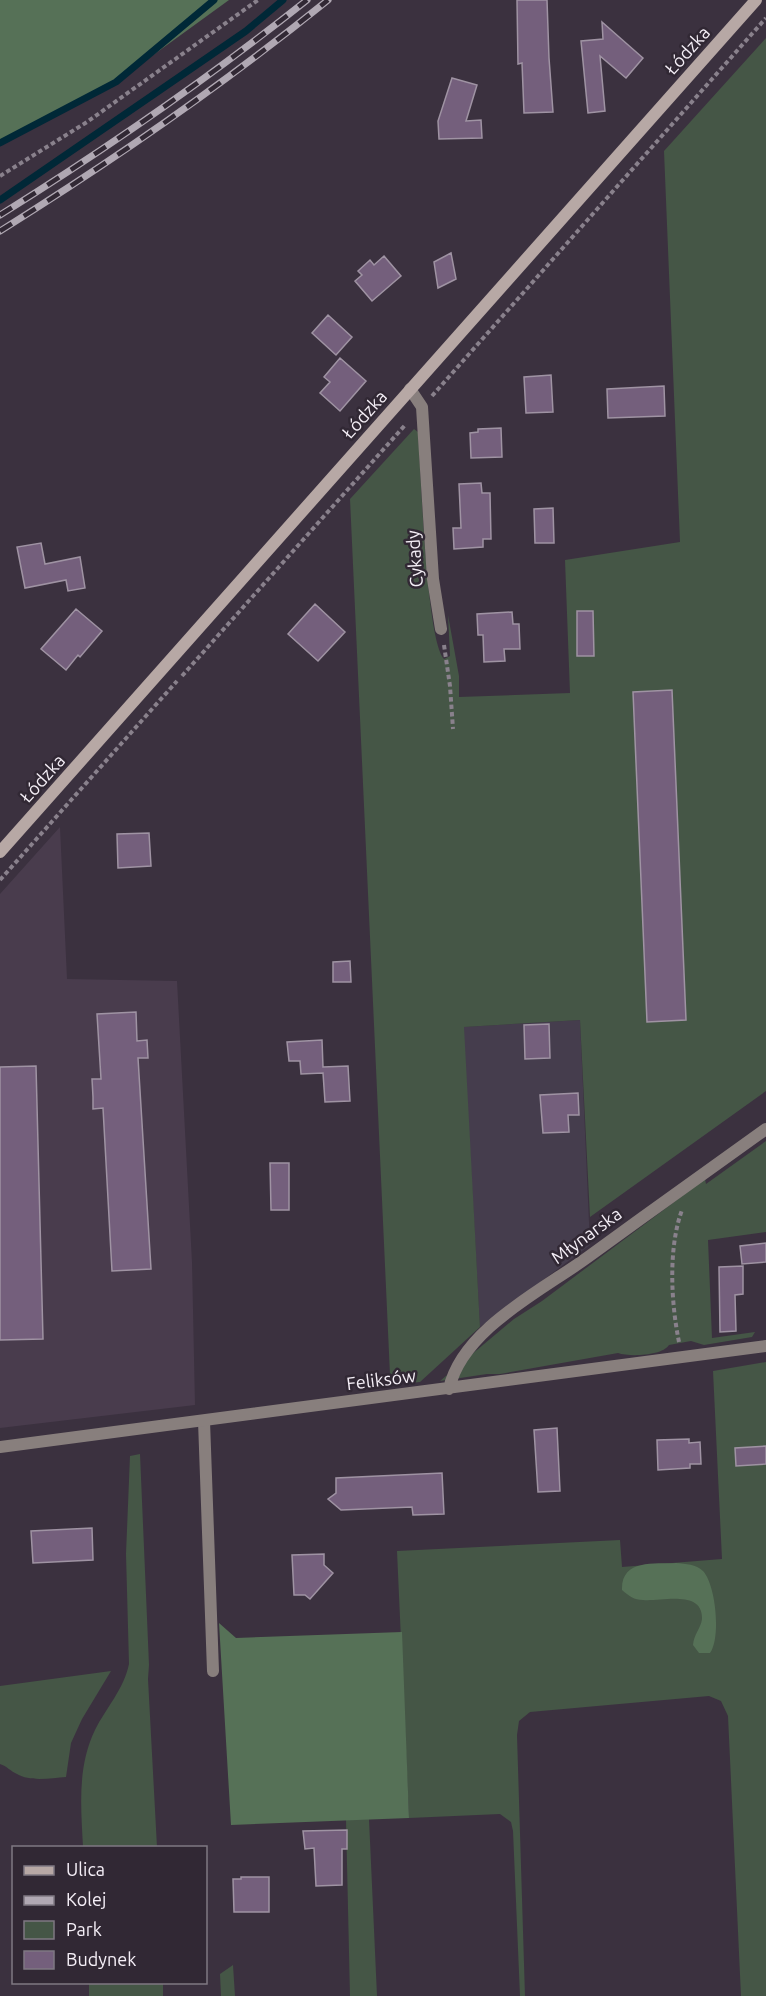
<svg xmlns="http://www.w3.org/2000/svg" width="766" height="1996" font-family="Ubuntu,sans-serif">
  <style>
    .commercial { fill: #453d4d }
    .built { fill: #493c4d }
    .green { fill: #455646 }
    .forest { fill: #567157 }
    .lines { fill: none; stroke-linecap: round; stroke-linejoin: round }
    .stream { stroke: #002837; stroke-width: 7 }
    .building { fill: #745f7c; stroke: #9f93a3; stroke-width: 1.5 }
    .path { stroke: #89818c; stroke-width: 4; stroke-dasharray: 4.5 3; stroke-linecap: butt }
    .service { stroke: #887f7d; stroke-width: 12 }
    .minor { stroke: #887f7d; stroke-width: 12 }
    .secondary { stroke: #b7a8a5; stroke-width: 12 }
    .rail-casing { stroke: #b0a8b3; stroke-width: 7 }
    .rail { stroke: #312834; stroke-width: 4.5; stroke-dasharray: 14; stroke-linecap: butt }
    .labels { text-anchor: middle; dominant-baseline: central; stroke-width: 5; stroke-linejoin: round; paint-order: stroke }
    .street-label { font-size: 18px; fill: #f5eff7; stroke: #312834 }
  </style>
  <rect width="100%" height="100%" fill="#3b313f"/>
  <path class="commercial" d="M580,1020L590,1245L480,1327L463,1027Z"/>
  <path class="built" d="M60,827L67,979L177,981L192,1262L195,1405L0,1428V894Z"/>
  <path class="green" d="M766,38V1091L590,1217L580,1020L464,1027L480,1327L420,1382L411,1383L390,1375L350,499L414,429L418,432C421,469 426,639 444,659L450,656L448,615L459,676V697L570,693L565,560L680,542L664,151Z
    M766,1141V1232L708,1240L712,1338L755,1332L752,1337L704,1345L691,1341L669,1345C662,1356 629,1357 618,1353L500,1374H487L440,1381L514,1319L542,1301L705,1179L706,1184Z
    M766,1362V1996H741L728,1716L721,1701L709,1696L530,1712L519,1721L517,1735L525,1996H520L513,1831L511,1822L500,1814L409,1818L397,1551L620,1540L622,1567L722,1559L713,1371Z
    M140,1454L149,1665L148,1679L157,1847H83C81,1807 77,1767 95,1730C106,1708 124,1689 129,1664L126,1554L130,1456Z
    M111,1671L82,1719L71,1743L66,1777C51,1778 30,1782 17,1774C10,1771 7,1766 0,1764V1686Z
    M369,1819L377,1996H350L346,1820Z
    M233,1965L235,1996H221L220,1974Z
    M89,1983H163V1996H89Z"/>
  <path class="forest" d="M0,0H229L116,82L0,145Z
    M676,1563C686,1564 696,1564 703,1571C716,1585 721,1638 710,1653H699L693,1645C694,1634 701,1628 702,1619C703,1589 660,1602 643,1600C634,1600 629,1596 622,1590C621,1559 654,1564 676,1563Z
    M219,1623L236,1638L402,1632L409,1818L231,1825Z"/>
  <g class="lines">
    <path class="stream" d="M0,143L116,82L214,0
      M0,200L246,31L283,0"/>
  </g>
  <path class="building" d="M517,0H547L549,58L553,112L524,113L522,63L518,64Z
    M602,22L643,58L626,78L600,56L605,111L588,113L581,41L603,39Z
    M452,78L477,85L466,121L481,120L482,138L439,139L438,121Z
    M451,253L456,279L438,288L434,262Z
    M384,256L401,276L372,301L355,281L362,275L358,271L370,260L374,265Z
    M328,315L352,337L336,355L312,333Z
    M340,358L366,381L340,411L320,393L330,382L324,377Z
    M551,375L553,412L526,413L524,377Z
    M664,386L665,416L608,418L607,389Z
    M501,428L502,457L471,458L470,433L478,432V429Z
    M481,483L482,493H490L491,539H483V547L454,549L453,528H461L459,484Z
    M553,508L554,543H535L534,509Z
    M41,543L45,564L80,557L85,588L68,591L66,580L25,588L17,547Z
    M315,604L345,632L318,661L288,634Z
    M76,609L102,631L80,657L78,655L66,670L41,649Z
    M577,611H593L594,656H577Z
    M512,612L513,624H519L520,649H504L505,661L484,662L483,635H478L477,614Z
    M672,690L686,1020L647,1022L633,692Z
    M149,833L151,866L118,868L117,834Z
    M350,961L351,982H333V962Z
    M136,1012L137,1041L147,1040L148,1058H138L151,1269L112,1271L103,1108L93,1109V1097L92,1079H101L97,1014Z
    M549,1024L550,1058L525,1059L524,1025Z
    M322,1040L323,1067L348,1066L350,1101L325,1102L323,1073L301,1074L300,1061H289L287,1042Z
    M36,1066L43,1339L0,1340V1067Z
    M578,1093L579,1115H568L569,1132L543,1133L540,1095Z
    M270,1163H289V1210H271Z
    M766,1243V1262L742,1264L740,1246Z
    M743,1266V1294L735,1295L736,1331L720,1332L719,1267Z
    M557,1428L560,1491L538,1492L534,1430Z
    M689,1439V1443L700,1442L701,1464H690V1468L658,1470L657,1440Z
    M766,1446V1464L736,1466L735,1448Z
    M442,1473L444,1514L413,1515L412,1507L341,1510L328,1499L336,1493V1478Z
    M92,1528L93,1560L33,1563L31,1531Z
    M324,1554V1565L333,1573L310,1599L305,1595H294L292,1555Z
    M347,1830V1849H342V1885L316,1886L314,1848L305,1849L303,1831Z
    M241,1877H269V1912H234L233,1879H241Z"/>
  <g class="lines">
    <path class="path" d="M0,176L87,122L258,0
      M432,396L766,18
      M444,645L450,686L453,729
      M182,676L406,424
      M0,880L177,681
      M679,1342C671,1303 668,1248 682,1210"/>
    <path class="service" d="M204,1421L213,1671"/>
    <path class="minor" d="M410,389L422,407L433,579L441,629
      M449,1389C462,1329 543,1290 588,1257C647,1214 706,1172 766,1129
      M0,1447L766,1346"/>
    <path class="secondary" d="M0,852L756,0"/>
    <g class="rail-casing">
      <path id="rail" d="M0,215C106,149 209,78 307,0
        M0,231C114,160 224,84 328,0"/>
    </g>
    <use href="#rail" class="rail"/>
  </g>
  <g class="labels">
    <g class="street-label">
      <text transform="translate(687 50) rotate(-48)">Łódzka</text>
      <text transform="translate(364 414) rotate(-48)">Łódzka</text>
      <text transform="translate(414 559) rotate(-94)">Cykady</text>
      <text transform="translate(42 778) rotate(-48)">Łódzka</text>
      <text transform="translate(586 1235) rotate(-36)">Młynarska</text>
      <text transform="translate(381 1379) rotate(-7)">Feliksów</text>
    </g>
  </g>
  <rect x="12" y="1846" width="195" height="138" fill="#312834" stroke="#7f7882" stroke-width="1.5"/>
  <rect x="24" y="1866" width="30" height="9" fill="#b7a8a5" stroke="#7f7882" stroke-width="1.5"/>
  <text x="66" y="1876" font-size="18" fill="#f5eff7">Ulica</text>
  <rect x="24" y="1896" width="30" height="9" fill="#b0a8b3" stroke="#7f7882" stroke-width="1.5"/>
  <text x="66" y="1906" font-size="18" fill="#f5eff7">Kolej</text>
  <rect x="24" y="1921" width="30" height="18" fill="#455646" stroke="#7f7882" stroke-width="1.5"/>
  <text x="66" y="1936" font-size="18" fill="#f5eff7">Park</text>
  <rect x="24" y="1951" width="30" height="18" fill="#745f7c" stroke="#7f7882" stroke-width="1.5"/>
  <text x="66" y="1966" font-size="18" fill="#f5eff7">Budynek</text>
</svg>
